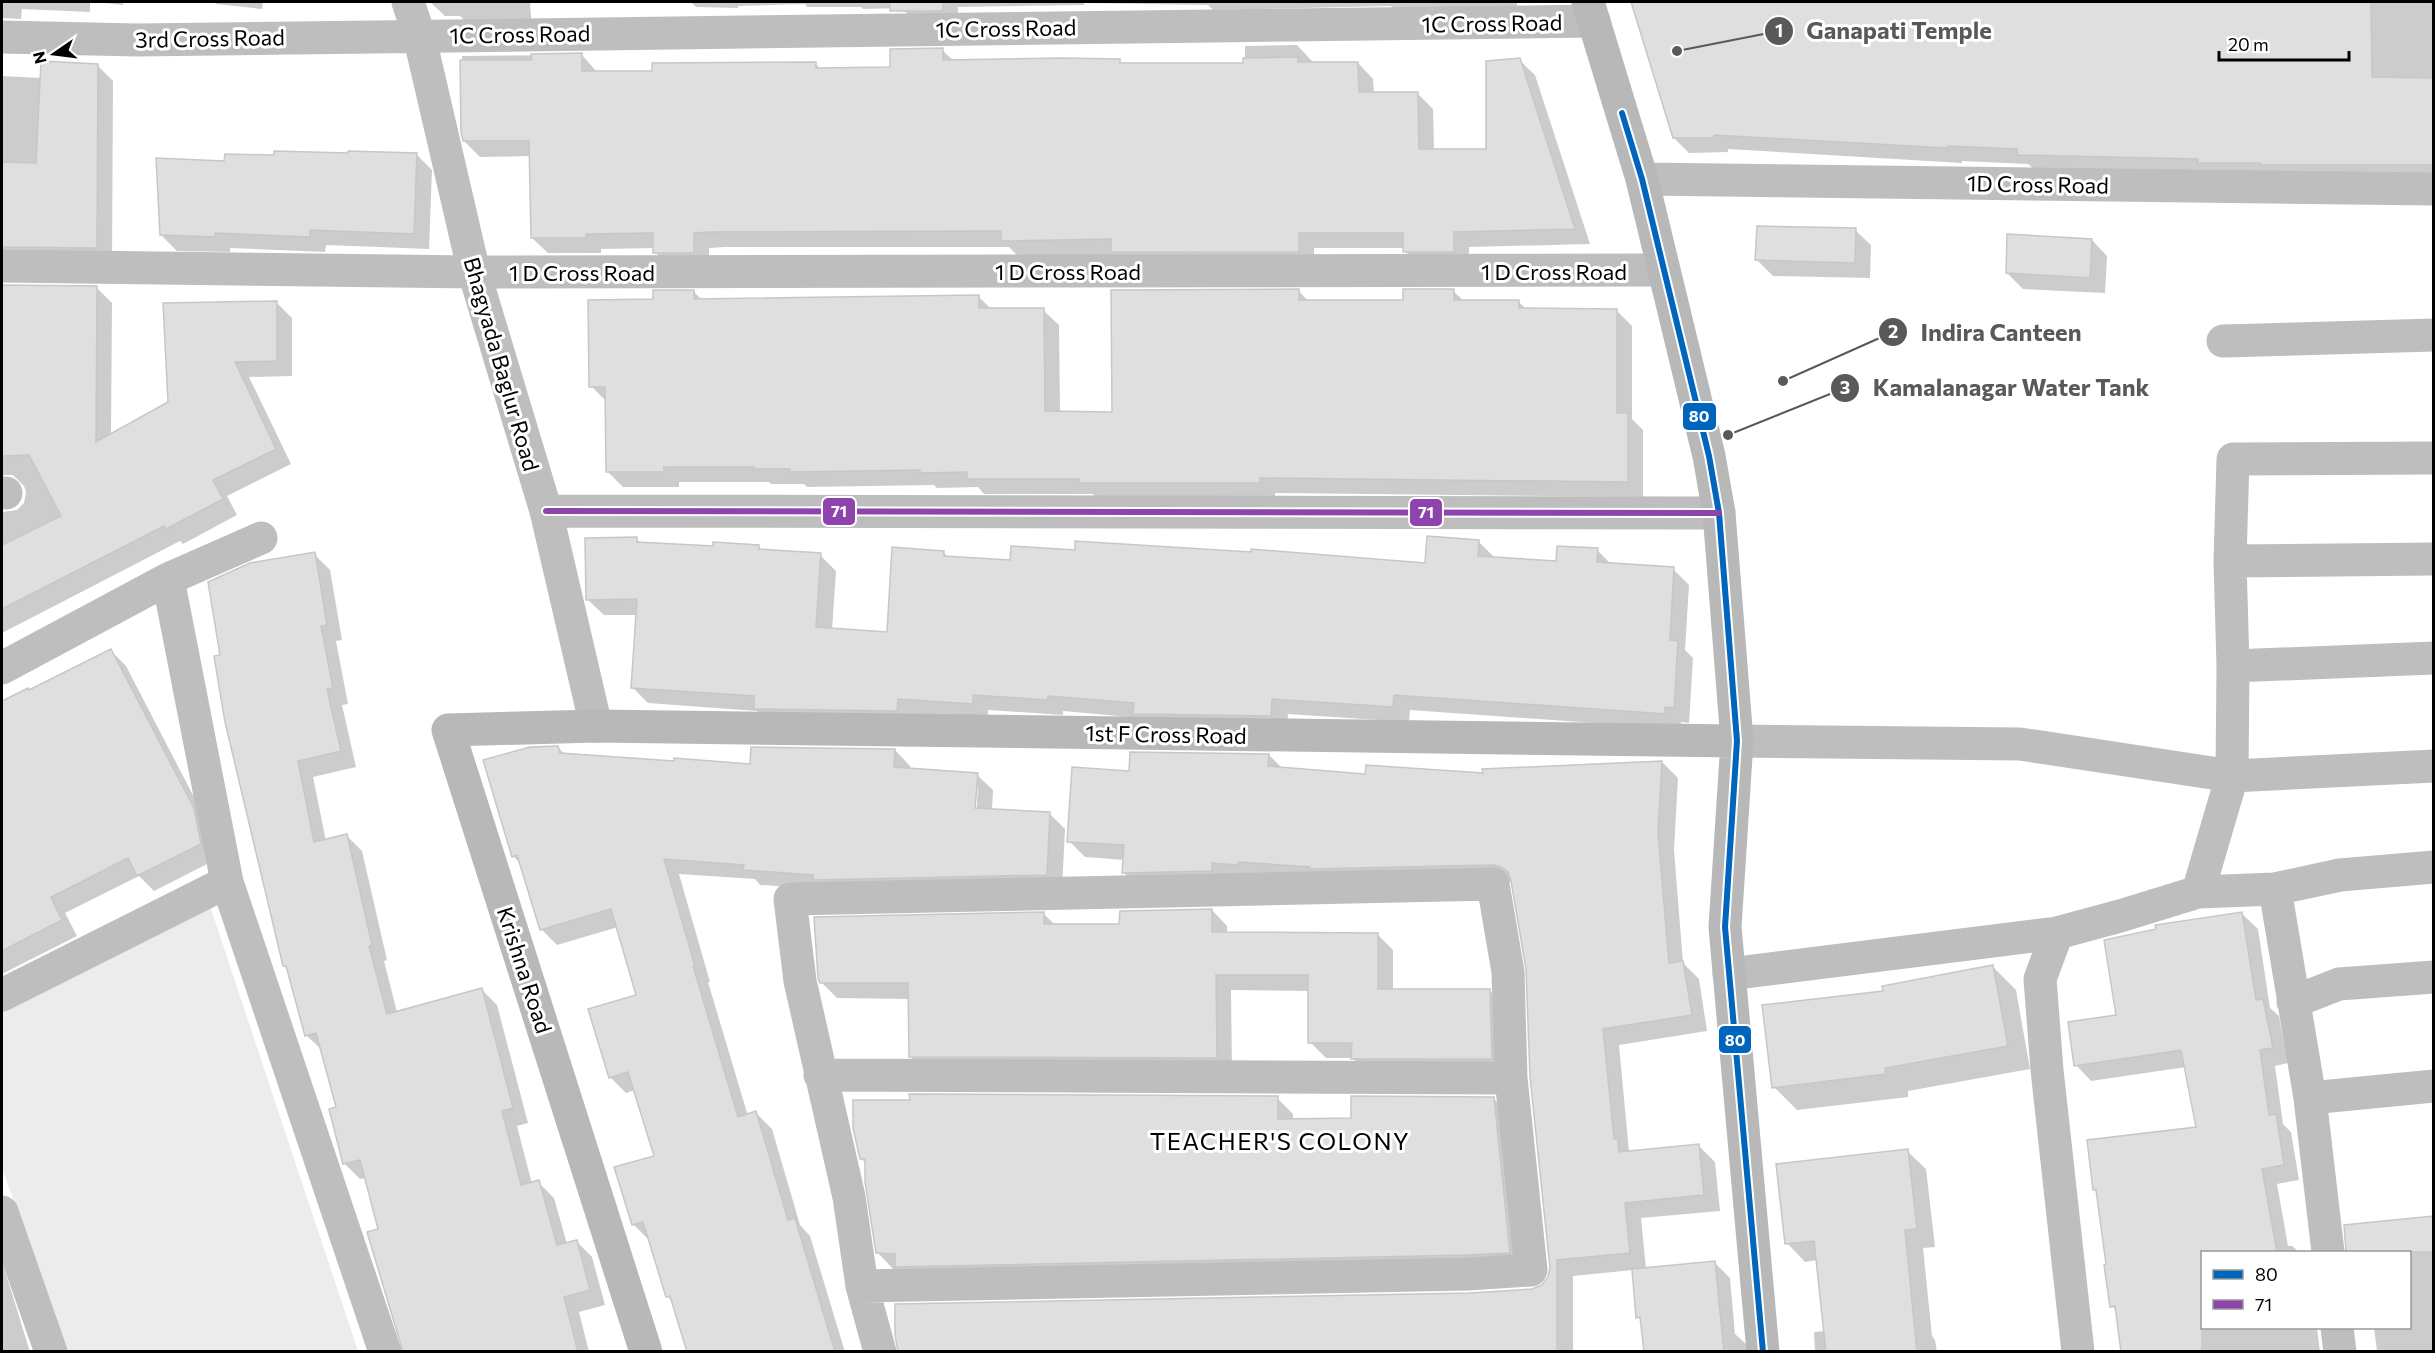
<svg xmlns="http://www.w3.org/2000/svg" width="2435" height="1353" font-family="Commissioner,sans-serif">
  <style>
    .green { fill: #ececec }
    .shadow { fill: #0003; fill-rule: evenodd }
    .building { fill: #dfdfdf; stroke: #c7c7c7; stroke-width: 1.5 }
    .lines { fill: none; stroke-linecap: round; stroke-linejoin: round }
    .street { stroke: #bebebe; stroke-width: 33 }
    .secondary { stroke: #b8b8b8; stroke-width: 33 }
    .bus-1-casing { stroke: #fff; stroke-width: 10 }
    .bus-2-casing { stroke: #fff; stroke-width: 10 }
    .bus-1 { stroke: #0065bd; stroke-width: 6 }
    .bus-2 { stroke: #8e44ad; stroke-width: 6 }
    .labels { text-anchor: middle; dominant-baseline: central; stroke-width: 6; stroke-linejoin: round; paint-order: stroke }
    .street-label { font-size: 22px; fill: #000; stroke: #fff }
    .neighbourhood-label { font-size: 24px; letter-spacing: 1.5px; fill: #000; stroke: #fff }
    .leader { fill: none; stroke: #595959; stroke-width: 2 }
    .callout-dot { fill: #595959; stroke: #fff; stroke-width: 2 }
    .mark-label { font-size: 18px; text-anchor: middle; font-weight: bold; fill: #fff }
    .callout-label { font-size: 24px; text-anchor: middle; font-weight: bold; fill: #595959; stroke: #fff; stroke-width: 6; stroke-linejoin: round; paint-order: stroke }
    .line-badge { stroke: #fff; stroke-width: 2 }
    .badge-label { font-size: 16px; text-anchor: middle; font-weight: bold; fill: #fff }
  </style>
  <rect width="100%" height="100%" fill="#fff"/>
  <path class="green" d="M210,906L358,1351H67L2,1168V1010Z"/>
  <path class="shadow" d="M2,2H90V12L22,9L21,19L2,18Z
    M95,2H123V5Z
    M214,2H303L302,3L263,2L262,9L216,4Z
    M430,2H530L532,32H477L460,16H445Z
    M691,2H1517V12L1395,11L1391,6L1213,10L1208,5L1084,3V5L958,7V26L919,27L902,8L863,9L861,7H807L805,4L738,6V8L696,7Z
    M1636,2H2434V180L2034,169L2028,164L1962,161V163L1728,149V152L1689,153L1674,138L1646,11Z
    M1297,45L1312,61L1313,64L1358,63L1373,79L1374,94H1418L1433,109L1434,150H1488L1519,60L1535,75L1590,244L1469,247V267H1420L1405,251V248H1314V267L1018,256L1009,247H726L709,248V268H670L655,252V248L601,249V253H548L532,238L531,156L480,157L464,141L462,132V56L582,55L597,72H653L816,64L821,70L892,68L942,50L954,61H1119L1123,65H1245V46Z
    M97,65L113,81L112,263L2,272V76L42,78Z
    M416,154L432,170L429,249L326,245L325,252L230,248V252L177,251L161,235L226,163L276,157Z
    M1855,230L1871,245L1870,278L1773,276L1757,260Z
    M2092,240L2107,256L2105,293L2023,289L2007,273Z
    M2,286L96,287L112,303L111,435L170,403L276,302L292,318V376L249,377L291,464L227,496L237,515L183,544L180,541L2,633V512L17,510L24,503L26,492L24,486L13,475H2Z
    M1299,291L1309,302H1405L1453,291L1464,301L1519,302L1527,310H1616L1632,326V419L1643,430V497L1275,493V498H1096L1093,494H984L978,487L937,488L934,485L807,487L804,484H771L769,482H679V487H623L608,472L607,402L591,386L655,301L694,292L702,300L978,296L992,310H1043L1059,325L1060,413H1113Z
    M636,539L641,543L714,548L758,546L763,551L820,555L836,571L832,630L888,633L943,552L949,558L1011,561L1076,552L1426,565L1478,541L1494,557L1557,562L1597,550L1611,564L1673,569L1689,585L1685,650L1693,658L1689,723L1681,722L1680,729L1410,710L1409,722L1288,714L1287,731L1063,711V715L988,710V719L771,724L757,711L648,703L632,687L637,615H604L588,600Z
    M314,554L330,570L342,640L336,641L348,704L342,705L356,767L313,777L326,841L347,836L362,851L387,960L384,961L397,1012L481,989L497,1005L528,1123L517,1126L532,1184L538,1182L554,1198L567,1244L576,1241L592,1257L605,1305L579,1312L589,1352H404L380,1230L366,1178L360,1179L344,1163L338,1108L323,1051L306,1035L288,970L284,966L222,656Z
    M110,650L126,666L209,826L215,860L154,891L139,876L65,913L77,936L2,974V702L28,689L30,691Z
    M558,747L565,755L676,763L752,765L895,750L910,766V770L977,775L993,790L992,810L1050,814L1065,829L1062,890L825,889L760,885L755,879L679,874L710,982H708L748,1116L756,1113L772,1129L800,1225L810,1236L845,1352H688L674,1303L667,1296L649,1240L633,1224L655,1157L635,1090L626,1093L610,1077L638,996L618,927L557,945L541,929L522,865L513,856ZM975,787H978L976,816L973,815Z
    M1269,755L1282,768L1367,775L1484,774L1662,762L1678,778L1674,850L1683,963L1699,979L1707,1031L1619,1045L1629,1152L1699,1146L1715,1162L1720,1211L1641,1218L1646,1269L1714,1262L1730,1278L1735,1334L1746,1344V1352H1646L1642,1322L1638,1317L1633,1270L1573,1276V1352H899L1469,1294L1533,1290L1543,1286L1550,1278L1551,1268L1528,969L1513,882L1140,889L1124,873L1125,860L1085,857L1069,841L1131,773Z
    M1212,910L1227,926V934H1377L1393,950V990H1489L1505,1006L1507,1074H1369L1353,1058H1326L1310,1042V991L1231,990L1232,1073L926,1072L910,1056L909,999L837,998L821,982L815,939V919L1044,914L1055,925H1121Z
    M2242,914L2258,929L2270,1008L2279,1016L2288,1063L2275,1066L2283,1124L2291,1132L2299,1180L2277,1184L2288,1246H2292L2299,1252H2202V1328H2317L2320,1352H2122L2117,1312L2112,1306L2098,1193L2095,1189L2198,1129L2186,1067L2091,1081L2076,1065L2117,1016Z
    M1992,966L2016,990L2030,1069L1908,1091V1097L1797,1110L1774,1087L1885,992Z
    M1277,1098L1293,1114V1120H1353L1493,1098L1509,1114L1525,1268L912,1282L899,1269H893L878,1253L866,1164L861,1158Z
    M1907,1151L1926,1169L1935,1247L1923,1248L1932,1336L1935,1340L1937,1352H1815L1814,1332L1825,1331L1818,1260L1805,1262L1787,1243Z
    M2434,1218V1352H2374L2377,1351L2374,1328H2410V1252H2363L2360,1225Z
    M2,1261L30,1352H2Z"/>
  <path class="building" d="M890,2H943V11H890Z
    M1631,2H2371L2372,77L2433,78V165H2261V163H2198V159L2017,155V149L1948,146L1947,148L1714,135V138H1673Z
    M943,48V60L1060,58L1120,59V63H1243V58L1298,57V62H1358L1359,92H1418L1419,149H1486V61L1520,58L1575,229L1454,232V252H1403V233H1299V252H1111V239L1001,241V231L710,232L694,233V253H653V233L586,234V238H531L529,141H463L461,132L460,60H532L531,54L582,53V71H652V63L816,62V68L890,67V49Z
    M41,61L98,64L97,248L2,247V162L36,163Z
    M274,151L348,153V151L417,153L414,234L310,230V237L215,233V237L160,235L156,158L224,161L225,154L274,155Z
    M1757,226L1856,228L1855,263L1755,260Z
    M2007,234L2092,239L2090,278L2006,273Z
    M2,285L97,286L96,442L168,402L163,303L277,301V361L235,362L276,449L213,480L223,499L166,529L164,526L2,609V545L61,516L29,455L2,456Z
    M1299,289V300H1403V289H1454V300H1519V308L1617,309V413H1628V482L1260,478V483H1079V479H967V472L920,473V470L790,472V469H754V467H664V472H606L605,387H589L588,300L653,299V290H694V299L979,295V308H1044L1045,411L1112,412L1111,290Z
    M1427,536L1479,540L1478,556L1556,561L1557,546L1598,548L1597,562L1674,567L1670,640L1678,641L1674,708L1665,707V714L1394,695L1393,707L1272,699L1271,716L1133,714L1134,703L1048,696V700L973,695V704L898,699L897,711L754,709V696L631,688L637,599L586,600L585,538L637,537V542L713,546V542L759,545V549L821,553L816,627L887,632L892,547L944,551V556L1010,560L1011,546L1075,550V541L1251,552V549L1425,563Z
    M315,552L327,625L321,626L333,688L327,689L341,751L298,761L314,842L347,834L372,945L369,946L387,1014L482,988L513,1108L502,1111L521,1185L539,1180L557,1245L577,1240L590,1290L564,1297L578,1352H403L367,1232L378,1229L360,1160L343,1164L329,1109L336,1107L316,1033L305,1036L286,966H283L225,722L214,656L220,655L208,582L250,563Z
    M111,649L194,808L201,844L137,876L128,858L51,897L62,920L2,951V701L28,688L29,690Z
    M558,746L560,753L674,761V758L750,764L751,747L895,749L894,767L978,773L975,808L1050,812L1047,875L813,880V875L743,870L744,865L664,859L695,966H693L738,1117L756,1111L788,1220L795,1218L835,1352H687L670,1296L666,1297L643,1222L632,1225L614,1167L654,1156L628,1072L609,1078L588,1009L636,995L611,909L540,930L517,855L512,857L483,760L530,747Z
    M1130,752L1269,754L1268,766L1365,774L1366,765L1483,773L1482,769L1662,761L1658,833L1669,963L1683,961L1692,1015L1603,1029L1614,1139H1618L1619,1152L1699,1144L1704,1195L1625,1203L1630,1253L1557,1260V1352H898L895,1335V1304L1469,1293L1532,1289L1542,1285L1548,1277L1550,1268L1530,1077L1526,969L1511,881L1508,872L1501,867L1493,865L1310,869V867L1238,862V865L1212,863V871L1122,873L1124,845L1067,842L1072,767L1129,771Z
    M1212,909V932L1378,933V989H1490L1492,1059H1351L1352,1043H1308V975H1216L1217,1058L909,1057L908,983H820L818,978L814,917L1044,912V924H1119L1120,911Z
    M2242,912L2256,1000L2263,999L2273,1048L2260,1050L2269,1115L2276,1114L2284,1165L2262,1169L2277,1252H2202V1352H2121L2115,1306L2110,1307L2104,1265L2106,1264L2096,1190H2093L2087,1140L2196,1127L2181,1050L2074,1066L2068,1022L2116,1015L2104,940L2156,929L2155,925Z
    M1993,965L2008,1046L1885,1068L1886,1074L1772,1088L1762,1005L1883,991L1882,986Z
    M909,1094L1278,1096V1119L1351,1118V1096L1494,1097L1510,1253L1467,1255L895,1267V1254L876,1253L865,1182V1159H860L853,1128V1100H910Z
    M1908,1149L1917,1229L1905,1230L1917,1352H1826L1814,1241L1785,1244L1776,1164Z
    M2433,1216V1252H2346L2344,1225Z
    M1715,1261L1724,1352H1644L1640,1317L1636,1318L1632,1269Z"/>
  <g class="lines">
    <path class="street" d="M408,2L419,35L474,272L546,511L596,726
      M2,37L137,40L1594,21
      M1642,179L2434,189
      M2,266L474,272L1662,270
      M2223,341L2434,335
      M2,493H6
      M546,511L1719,513
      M2230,561L2434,559
      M168,579L261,538
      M2233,666L2434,658
      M2,668L168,579L227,882L385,1352
      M1737,741L2020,744L2232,776L2434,766
      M2275,889L2310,1098L2328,1252
      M2198,892L2232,776L2233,666L2230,561L2233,459L2434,458
      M2057,933L2040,979L2047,1070L2078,1352
      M1729,974L2057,933L2120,916L2198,892L2275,889L2340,875L2434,867
      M2,995L227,882
      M2293,1002L2339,984L2434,977
      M820,1075L1511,1078
      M2310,1098L2434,1086
      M2,1212L51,1352
      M862,1286L1468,1274L1531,1270L1511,1078L1508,972L1493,884L790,899L800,981L849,1197L862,1286L880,1352
      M2337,1328L2340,1352"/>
    <path class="secondary" d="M1588,2L1642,179L1709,456L1719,513L1737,741L1725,927L1763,1352
      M646,1352L448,730L596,726L1737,741"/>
    <g class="bus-1-casing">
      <path id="bus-1" d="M1622,113L1642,179L1709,456L1719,513L1737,741L1725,927L1763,1352"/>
    </g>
    <g class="bus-2-casing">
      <path id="bus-2" d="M546,511L1719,513"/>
    </g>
    <use href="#bus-1" class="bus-1"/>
    <use href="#bus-2" class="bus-2"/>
  </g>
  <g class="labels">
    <g class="street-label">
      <text transform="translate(1492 23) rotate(-1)">1C Cross Road</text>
      <text transform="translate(1006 28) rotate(-1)">1C Cross Road</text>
      <text transform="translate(520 34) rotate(-1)">1C Cross Road</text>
      <text transform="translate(210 38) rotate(-1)">3rd Cross Road</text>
      <text transform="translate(2038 184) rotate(1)">1D Cross Road</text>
      <text x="1068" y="271">1 D Cross Road</text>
      <text x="1554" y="271">1 D Cross Road</text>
      <text x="582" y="272">1 D Cross Road</text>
      <text transform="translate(502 364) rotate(74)">Bhagyada Baglur Road</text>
      <text transform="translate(1166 734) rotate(1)">1st F Cross Road</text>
      <text transform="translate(525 970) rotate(72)">Krishna Road</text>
    </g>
    <g class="neighbourhood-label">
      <text x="1280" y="1140">TEACHER'S COLONY</text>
    </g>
  </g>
  <path class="leader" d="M1677 51L1779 31M1783 381L1893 332M1728 435L1845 388"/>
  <g class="callout-dot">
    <circle cx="1677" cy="51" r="6"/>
    <circle cx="1783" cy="381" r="6"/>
    <circle cx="1728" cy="435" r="6"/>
    <circle cx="1779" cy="31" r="15"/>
    <circle cx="1893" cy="332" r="15"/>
    <circle cx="1845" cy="388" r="15"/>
  </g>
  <g class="mark-label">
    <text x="1779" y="37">1</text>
    <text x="1893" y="338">2</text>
    <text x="1845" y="394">3</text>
  </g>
  <g class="callout-label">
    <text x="1899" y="39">Ganapati Temple</text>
    <text x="2001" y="341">Indira Canteen</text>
    <text x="2011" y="396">Kamalanagar Water Tank</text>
  </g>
  <g class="line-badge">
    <rect x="1682" y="402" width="35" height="29" rx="6" fill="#0065bd"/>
    <rect x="822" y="497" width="34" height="29" rx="6" fill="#8e44ad"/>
    <rect x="1409" y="498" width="34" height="29" rx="6" fill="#8e44ad"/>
    <rect x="1718" y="1025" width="34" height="29" rx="6" fill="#0065bd"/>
  </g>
  <g class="badge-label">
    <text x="1699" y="422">80</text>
    <text x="839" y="517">71</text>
    <text x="1426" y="518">71</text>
    <text x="1735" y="1046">80</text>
  </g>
  <rect width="2435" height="1353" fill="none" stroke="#000000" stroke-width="6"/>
  <rect x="2201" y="1251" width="210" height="78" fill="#ffffff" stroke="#999999" stroke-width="1.5"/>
  <rect x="2213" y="1270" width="30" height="9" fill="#0065bd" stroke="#999999" stroke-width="1.5"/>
  <text x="2255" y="1281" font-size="18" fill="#000000">80</text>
  <rect x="2213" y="1300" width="30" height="9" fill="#8e44ad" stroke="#999999" stroke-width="1.5"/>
  <text x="2255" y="1311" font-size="18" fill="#000000">71</text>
  <g transform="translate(54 54) rotate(256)" stroke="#ffffff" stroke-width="4.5" paint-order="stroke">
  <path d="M0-4.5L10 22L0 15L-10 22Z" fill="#000000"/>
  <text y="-9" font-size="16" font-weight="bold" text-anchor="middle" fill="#000000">N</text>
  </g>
  <path d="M2219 51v9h130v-9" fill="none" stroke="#000000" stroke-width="3"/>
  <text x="2228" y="51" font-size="18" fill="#000000" stroke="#ffffff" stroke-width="4.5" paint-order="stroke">20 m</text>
</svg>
